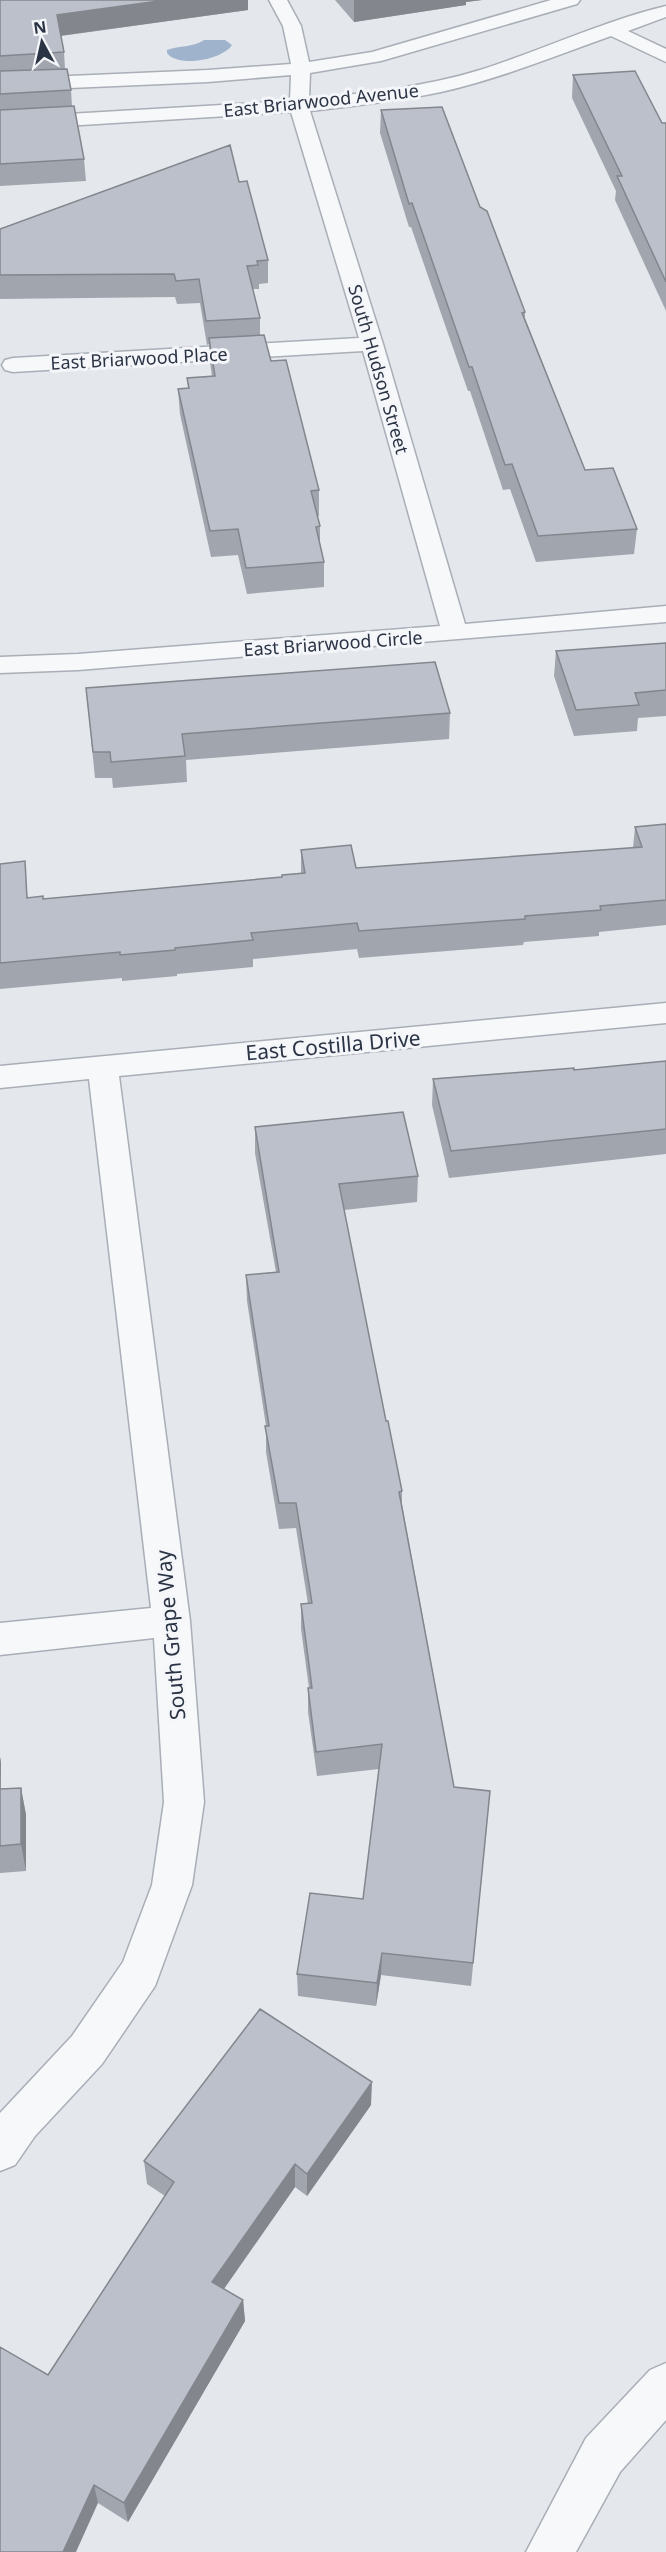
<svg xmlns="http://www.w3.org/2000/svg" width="666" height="2552" font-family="'Noto Sans',sans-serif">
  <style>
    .water { fill: #9fb4cc }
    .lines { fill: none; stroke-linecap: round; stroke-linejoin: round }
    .minor-casing { stroke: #a9aeb7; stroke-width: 3 }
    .minor { fill: #f7f8fa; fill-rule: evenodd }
    .wall { fill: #a1a5ae }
    .shaded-wall { fill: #83868d }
    .building { fill: #bbc0ca; stroke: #83868d; stroke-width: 1.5 }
    .labels { text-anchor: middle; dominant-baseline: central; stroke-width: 6; stroke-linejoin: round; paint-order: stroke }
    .far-street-label { font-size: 18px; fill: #2b3445; stroke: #f4f6f9 }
    .street-label { font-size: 21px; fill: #2b3445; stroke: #f4f6f9 }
  </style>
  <rect width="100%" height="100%" fill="#e4e7ec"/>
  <path class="water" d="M204,40H225L232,45C222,60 178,68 167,53V50C180,45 192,48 204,40Z"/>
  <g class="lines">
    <g class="minor-casing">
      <path id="minor" d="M269,0H287L301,26L309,62L372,52L551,0H580L577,4L381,61L310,73L309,99C367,93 425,87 480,70C543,50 603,21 666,6V17L628,31L666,49V62L611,36C555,56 499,79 441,92C398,101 354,106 310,111L383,344L465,624L666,606V622L78,670L0,673V657L78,654L440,626L363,351L13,372L5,370L2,365L5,360L13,358L359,338L291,112L0,130V118L290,101L291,75L208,82L0,91V79L208,70L291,64L283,26Z
        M666,1003V1023L119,1076L190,1621L204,1802L192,1885L155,1986L102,2064L35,2136L15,2165L0,2171V2113L72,2036L123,1962L152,1885L164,1802L154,1638L0,1655V1623L151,1608L89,1079L0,1088V1066Z
        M666,2363V2420L620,2472L576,2552H526L586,2438L650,2370Z"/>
    </g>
    <use href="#minor" class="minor"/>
  </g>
  <path class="wall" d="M0,0L248,10L61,36L64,52L65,69L71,90L72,106L84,159L86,181L0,186Z
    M335,0H482L466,2V5L354,22Z
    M573,75L662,123H666V311L615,200L616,191L572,98Z
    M381,110L480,207L525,312V318L585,470L637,529L634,554L536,562L510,489L503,490L470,391H468L411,227H409L380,133Z
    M239,182L268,260V283L259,284V289H253L260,318V335L319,490V516H317L320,526V544L324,562V587L247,594L238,555L211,557L180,414L178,389L188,388L187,378L212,376L210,362L209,344L207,345L200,303L177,304L175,297L0,299V229Z
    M666,643V716L638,718L637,731L574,736L554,676L556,651Z
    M86,688L450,713L449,739L186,760L187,782L113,788L112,778H95Z
    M666,824V925L599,932V936L524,942L523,945L359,958L357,949L253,959V967L177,974V976L122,981V978L0,989V864L29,898L43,899L282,877L301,873V850L356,868L633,848L635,827Z
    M666,1061V1154L449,1178L432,1105L433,1079L574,1070Z
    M255,1127L418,1176L417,1202L344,1210L386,1421L402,1491V1504L454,1787L490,1791L471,1986L381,1975L376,2006L298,1996L297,1974L363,1899L379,1769L317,1776L308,1712V1688H309L301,1629V1604H308L296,1528L279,1529L266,1452V1426L247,1301L246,1275L276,1272L255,1153Z
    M0,1757L1,1763V1789L21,1788L26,1815V1871L0,1873Z
    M371,2105L307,2196L295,2187L224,2289L243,2300L245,2321L128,2522L98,2503L48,2375L165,2196L147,2184L144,2161Z"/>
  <path class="shaded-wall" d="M166,0H248V10L58,36L57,15Z
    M354,0H482L466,2V5L354,22Z
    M0,1757L1,1763L0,1816Z
    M21,1788L26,1815V1871L21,1844Z
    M382,1953L381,1975L376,2006L377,1983Z
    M372,2082L371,2105L307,2196V2174Z
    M295,2164V2187L214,2303L212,2282Z
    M243,2300L245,2321L128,2522L124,2503Z
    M94,2485L98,2503L76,2552H63Z"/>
  <path class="building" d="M0,0H166L57,15L64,52L0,56Z
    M67,69L71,90L0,94V71Z
    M635,71L662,123H666V282L617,176H622L573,75Z
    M74,106L84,159L0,164V110Z
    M442,107L480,207L487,211L525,312L522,313L585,470L613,468L637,529L538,536L512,464L505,465L472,367H469L412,203L409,204L381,110Z
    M230,145L239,182L247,181L268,260L257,261L258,265L247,266L260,318L206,321L199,279L176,281L174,274L0,275V229Z
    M264,335L271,361L286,360L319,490L311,491L320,526L316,527L324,562L246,568L238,529L210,531L178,389L189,388L187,378L215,376L209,338Z
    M666,643V690L635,693L639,705L576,710L556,651Z
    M435,662L450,713L182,734L185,756L111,762L110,752H93L86,688Z
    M666,824V900L600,906L601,910L525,916V919L359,931L357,923L251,933L253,940L175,948V950L120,955V952L0,963V864L25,861L27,898L43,896V899L282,877V875L305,873L301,850L351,845L356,868L642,847L635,827Z
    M666,1061V1129L451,1151L433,1079L574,1068V1070Z
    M403,1112L418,1176L339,1184L386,1421H388L402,1491L399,1492L454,1787L490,1791L473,1963L382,1953L377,1983L297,1974L310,1893L363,1899L382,1744L316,1752L308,1688H312L301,1604L312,1603L296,1503H279L265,1426H269L246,1275L279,1272L255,1127Z
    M21,1788V1844L0,1846V1789Z
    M260,2009L372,2082L307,2174L295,2164L212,2282L243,2300L124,2503L94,2485L63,2552H0V2347L48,2375L174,2182L144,2161Z"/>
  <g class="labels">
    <g class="far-street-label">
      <text transform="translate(321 100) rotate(-6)">East Briarwood Avenue</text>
      <text transform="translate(139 358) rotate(-3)">East Briarwood Place</text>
      <text transform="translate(379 369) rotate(74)">South Hudson Street</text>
      <text transform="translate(333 643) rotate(-4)">East Briarwood Circle</text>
    </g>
    <g class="street-label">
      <text transform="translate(333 1045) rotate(-5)">East Costilla Drive</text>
      <text transform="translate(170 1635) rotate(-95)">South Grape Way</text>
    </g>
  </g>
  <g transform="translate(42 42) rotate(352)" stroke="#f4f6f9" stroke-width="4.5" paint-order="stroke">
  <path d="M0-4.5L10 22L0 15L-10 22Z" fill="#2b3445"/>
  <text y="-9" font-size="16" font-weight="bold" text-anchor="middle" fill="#2b3445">N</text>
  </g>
</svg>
